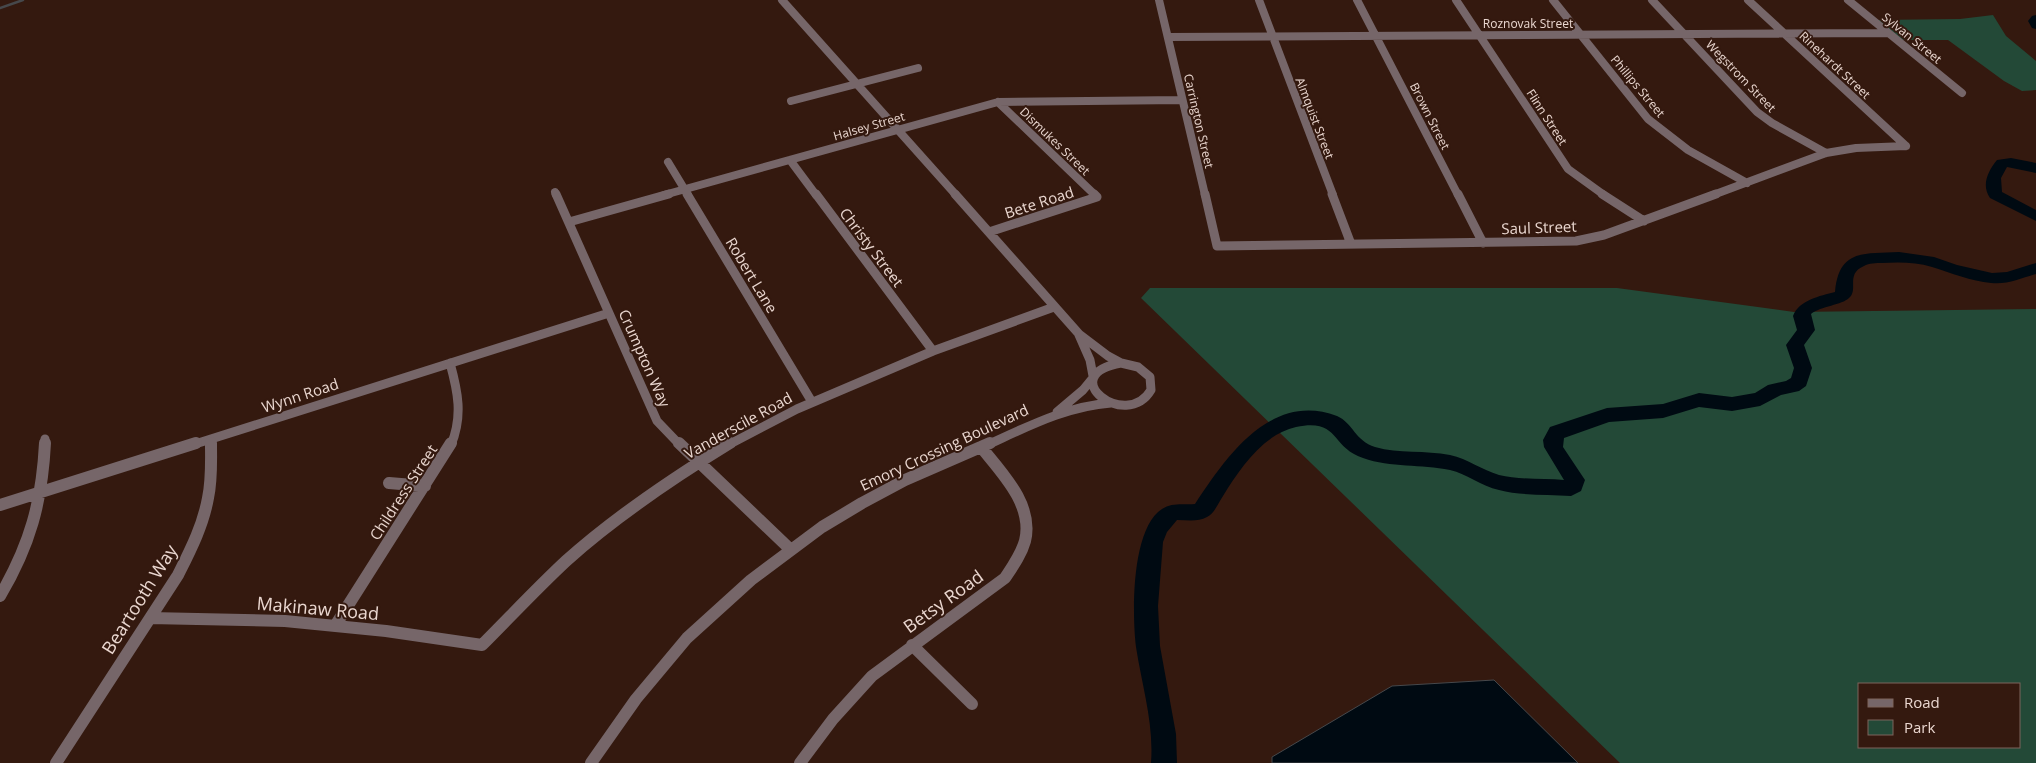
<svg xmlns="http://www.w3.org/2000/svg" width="2036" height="763" font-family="'Open Sans',sans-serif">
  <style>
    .green { fill: #234937; fill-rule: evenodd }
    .water { fill: #000a12; stroke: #46484b }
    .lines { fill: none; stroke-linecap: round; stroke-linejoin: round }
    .stream { stroke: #46484b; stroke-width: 2.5 }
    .river { fill: #000a12; fill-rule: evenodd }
    .street-far2 { stroke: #766669; stroke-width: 8 }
    .street-far1 { stroke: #766669; stroke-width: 9 }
    .street { stroke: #766669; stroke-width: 12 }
    .labels { text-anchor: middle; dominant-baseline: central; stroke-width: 4; stroke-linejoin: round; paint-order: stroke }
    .far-street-label { font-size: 12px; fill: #ead7d0; stroke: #34190f }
    .street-label { font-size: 15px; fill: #ead7d0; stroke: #34190f }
    .near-street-label { font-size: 18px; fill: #ead7d0; stroke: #34190f }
  </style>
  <rect width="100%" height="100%" fill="#34190f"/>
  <path class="green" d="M1993,15L2006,36L2036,61V90L2022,91L2004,81L1948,40H1901L1875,20L1960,19Z
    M1150,288H1617L1794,312L2036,309V763H1620L1141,298ZM1860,684H2020V747H1860Z"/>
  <path class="water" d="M1494,680L1578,763H1272V757L1392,686Z"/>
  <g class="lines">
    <path class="stream" d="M0,8L23,0"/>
    <path class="river" d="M2036,15V29L2032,28L2028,21L2032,16Z
      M2011,158L2036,163V173L2007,167L2001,178L2002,192L2036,210V221L1990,198C1981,185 1988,171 1997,160Z
      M1899,252L1934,257L1957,265L1992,273L2007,272L2036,263V274C2022,278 2007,285 1991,283C1971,281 1951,273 1932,267C1916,262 1899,262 1882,263C1876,263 1869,263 1864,266C1845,274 1859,290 1849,298C1842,305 1821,306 1811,314L1815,330L1804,345L1812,368L1806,386L1799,391L1781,395L1760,406L1732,411L1699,407L1663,418L1609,422L1564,438L1563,447L1585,480L1581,491L1571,496C1548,494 1521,496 1499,490C1481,486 1467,474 1450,470C1421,464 1391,468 1363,458C1330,447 1340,418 1296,427C1263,434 1239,470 1223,496C1219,502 1214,514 1207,517C1198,522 1188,520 1177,520L1167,532L1163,542L1158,606L1160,646L1176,734L1177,763H1151C1154,723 1142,686 1136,647C1132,614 1131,529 1162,509C1172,502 1184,505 1195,504C1226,457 1271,391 1337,416C1353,423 1355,441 1375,447C1399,454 1425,450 1450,455C1468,459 1482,470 1499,475C1518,480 1544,478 1564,480L1544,447L1543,440L1550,427L1607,408L1663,404L1699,393L1732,397L1755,393L1768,385L1786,381L1791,378L1794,368L1786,345L1797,330L1793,316C1799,300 1820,296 1835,292C1839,249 1863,254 1899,252Z"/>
    <path class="street-far2" d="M782,0L956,195
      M1159,0L1205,195
      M1259,0L1333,195
      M1357,0L1458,195
      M1456,0L1568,169L1604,195
      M1553,0L1648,119L1688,150L1747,183
      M1652,0L1757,112L1772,123L1826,153
      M1748,0L1906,146
      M1848,0L1962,93
      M1168,37L1888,33
      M791,101L918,68
      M998,102L1095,195
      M790,160L816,195
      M668,162L688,195
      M555,192L556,195
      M664,195L998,102L1182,100
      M1713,195L1826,153L1856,148L1906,146"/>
    <path class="street-far1" d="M556,194L657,421L680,445
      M687,194L812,402
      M816,194L933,351
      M955,194L1079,334L1108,356L1121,363
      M1205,194L1217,246L1576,241L1604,235L1716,194
      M1332,194L1351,244
      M1458,194L1483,243
      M1602,194L1644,221
      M569,222L669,194
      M989,232L1097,197L1094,194
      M1079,335L1090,360L1093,376
      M450,363C458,392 463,416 451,445
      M1121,363L1138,367L1150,377L1151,390C1126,432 1053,375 1121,363Z
      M1057,412L1083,390L1092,379
      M45,445V439
      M192,445L609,313
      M211,445V439
      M728,445L797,409L933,351L1054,307
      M987,445C1027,427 1067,406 1111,403"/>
    <path class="street" d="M679,443L791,550
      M389,483L425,486
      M0,505L196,443
      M0,596C30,545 42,502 45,443
      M150,618L285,621L386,631L482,645C510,617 537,588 566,561C616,516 673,478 730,443
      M335,626L451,443
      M912,645L972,704
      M56,763L178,575C190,551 203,526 208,498C212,480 211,462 211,443
      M591,763L636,699L687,638L751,580L822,527L862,503L905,480L990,443
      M800,763L833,719L872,676L1005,578C1013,566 1021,555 1025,541C1034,505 1002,473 981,447"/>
  </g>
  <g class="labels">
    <g class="far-street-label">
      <text x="1528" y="23">Roznovak Street</text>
      <text transform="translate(1912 38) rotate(39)">Sylvan Street</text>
      <text transform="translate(1835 65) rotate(43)">Rinehardt Street</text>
      <text transform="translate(1741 76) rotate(46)">Wegstrom Street</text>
      <text transform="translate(1638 86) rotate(50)">Phillips Street</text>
      <text transform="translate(1430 116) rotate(63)">Brown Street</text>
      <text transform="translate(1547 117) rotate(57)">Flinn Street</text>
      <text transform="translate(1315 118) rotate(69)">Almquist Street</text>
      <text transform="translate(1199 121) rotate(77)">Carrington Street</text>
      <text transform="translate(869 126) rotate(-16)">Halsey Street</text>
      <text transform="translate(1055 141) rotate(44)">Dismukes Street</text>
    </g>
    <g class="street-label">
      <text transform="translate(1039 202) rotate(-18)">Bete Road</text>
      <text transform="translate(1539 227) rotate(-2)">Saul Street</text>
      <text transform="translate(872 247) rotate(53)">Christy Street</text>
      <text transform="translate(752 275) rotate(59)">Robert Lane</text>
      <text transform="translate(645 358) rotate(66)">Crumpton Way</text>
      <text transform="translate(300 395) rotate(-18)">Wynn Road</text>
      <text transform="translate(738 425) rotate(-29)">Vanderscile Road</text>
      <text transform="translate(944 447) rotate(-25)">Emory Crossing Boulevard</text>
      <text transform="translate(403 492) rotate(-57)">Childress Street</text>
    </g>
    <g class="near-street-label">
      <text transform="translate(139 599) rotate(-58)">Beartooth Way</text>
      <text transform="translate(943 601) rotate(-36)">Betsy Road</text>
      <text transform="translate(318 608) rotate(5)">Makinaw Road</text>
    </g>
  </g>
  <rect x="1858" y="683" width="162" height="65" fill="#34190f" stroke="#7d655c"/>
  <rect x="1868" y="699" width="25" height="8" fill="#766669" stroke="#7d655c"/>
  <text x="1904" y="708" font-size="15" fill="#ead7d0">Road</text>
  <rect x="1868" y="720" width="25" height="15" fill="#234937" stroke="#7d655c"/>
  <text x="1904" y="733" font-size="15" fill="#ead7d0">Park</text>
</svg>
